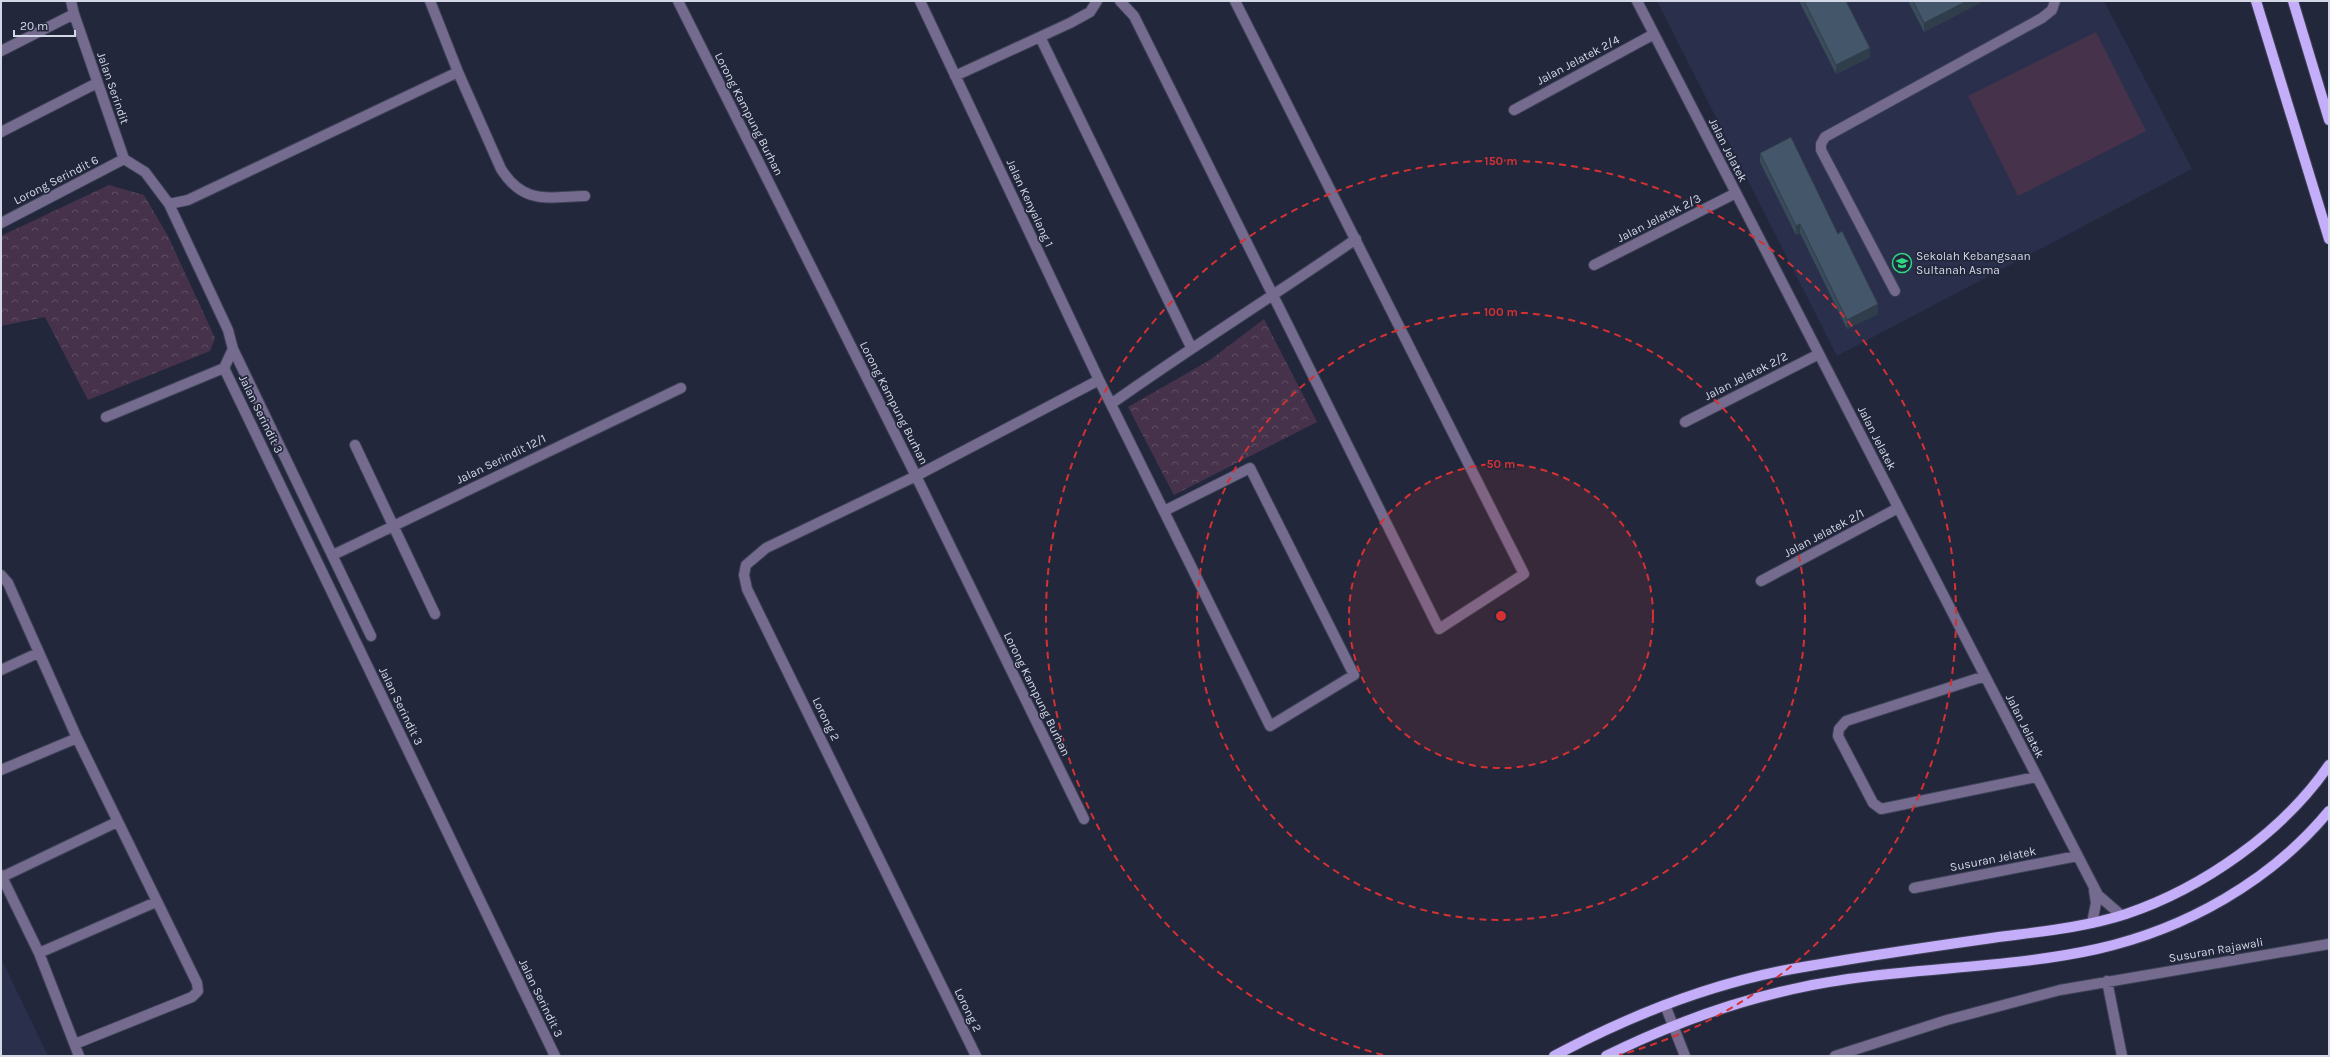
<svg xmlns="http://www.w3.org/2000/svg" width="2330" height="1057" font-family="Karla,sans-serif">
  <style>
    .built { fill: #2a304b }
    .grass { fill: #46324a }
    .park { fill: url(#park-crowns) }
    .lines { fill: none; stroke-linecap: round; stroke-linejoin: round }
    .minor-casing { stroke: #3e4357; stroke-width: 12 }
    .major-casing { stroke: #3e4357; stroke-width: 12 }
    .minor { stroke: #756b8f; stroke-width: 10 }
    .major { stroke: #c4adf9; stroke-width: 10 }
    .wall { fill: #3a4b5b }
    .shaded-wall { fill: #303d4a }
    .building { fill: #44576a; stroke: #303d4a }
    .ring { fill: none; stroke: #d63132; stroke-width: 2; stroke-dasharray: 7 5 }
    .labels { text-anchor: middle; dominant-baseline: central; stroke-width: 3.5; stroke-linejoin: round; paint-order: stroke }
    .street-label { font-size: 12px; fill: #d4d8e6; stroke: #22273c }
    .poi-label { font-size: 12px; fill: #d4d8e6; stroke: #22273c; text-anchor: start }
    .centre { fill: #d63132; stroke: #22273c; stroke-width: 2 }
    .ring-label { font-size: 12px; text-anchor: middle; font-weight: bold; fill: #d63132; stroke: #22273c; stroke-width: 3.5; stroke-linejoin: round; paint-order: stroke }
  </style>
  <defs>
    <pattern id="park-crowns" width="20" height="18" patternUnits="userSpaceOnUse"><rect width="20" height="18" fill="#46324a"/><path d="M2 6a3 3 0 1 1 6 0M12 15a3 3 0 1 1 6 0" fill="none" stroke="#604f64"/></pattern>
  </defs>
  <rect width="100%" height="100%" fill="#22273c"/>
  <path class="built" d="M1657,1H2104L2192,169L1837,356Z
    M1,958L48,1056H1Z"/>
  <path class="grass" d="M2096,32L2146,131L2018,196L1968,96Z"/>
  <path class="park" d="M109,185L144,195L168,236L215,338L210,351L88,400L45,317L1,326V236Z
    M1264,319L1317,422L1174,495L1128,407L1210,360Z"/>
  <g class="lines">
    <g class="minor-casing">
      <path id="minor" d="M71,1L74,14L124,159
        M678,1L916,476L1084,819
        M920,1L1099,380L1270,726L1354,675L1250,468L1164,511
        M1120,1L1134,16L1439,629L1524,574L1235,1
        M1637,1L2098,895L2121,915
        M1040,37L1191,347
        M1,51L74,14
        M458,72L501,169C524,205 547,197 585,196
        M955,76L1070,23L1090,12L1097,1
        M1514,110L1654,34
        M1,132L97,83
        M169,204L188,200L458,72L430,1
        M1,223L124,159
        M1594,265L1736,193
        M1895,291L1821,150V144L1825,137L2042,18L2052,10L2055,1
        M233,349L371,636
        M224,368L555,1056
        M1111,404C1191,347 1275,295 1356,239
        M106,417L224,368L233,349L228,330L169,204L145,172L124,159
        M1685,422L1819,354
        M355,445L435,614
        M333,555L681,388
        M1,575L8,583L77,738L197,983L198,991L192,997L75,1044
        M1761,581L1898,508
        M1,670L38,653
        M1985,676L1846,721L1839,729L1838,736L1873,803L1881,809L2036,777
        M1,770L77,738
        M1,875L39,953L79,1056
        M2,877L117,822
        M1914,888L2077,856
        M2092,923L2096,903L2094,890
        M39,953L156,902
        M2107,981L2122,1056
        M1665,1005L1685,1056
        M976,1056L747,589L744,575L746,565L766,548L916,476L1099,380
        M1835,1056L1947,1020L2060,990L2329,944"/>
    </g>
    <g class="major-casing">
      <path id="major" d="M2256,1L2329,239
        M2293,1L2329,120
        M1554,1056C1625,1018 1702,987 1781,971C1851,958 1921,948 1992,938C2036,932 2083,928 2126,914C2203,888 2283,832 2329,765
        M1606,1056C1683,1018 1763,991 1848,979C1930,967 2016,967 2097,949C2186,929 2271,881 2329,811"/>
    </g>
    <use href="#minor" class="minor"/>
    <use href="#major" class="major"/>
  </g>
  <path class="wall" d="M1799,1H1846L1870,57L1836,74Z
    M1908,1H1984L1924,32Z
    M1760,153L1838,234L1878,314L1847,329L1800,233L1796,235L1760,162Z"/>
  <path class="shaded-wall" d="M1967,1H1984L1924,32V23Z
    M1870,48V57L1836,74V65Z
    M1800,224V233L1796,235V226Z
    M1878,304V314L1847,329V320Z"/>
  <path class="building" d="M1804,1H1846L1870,48L1836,65Z
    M1913,1H1967L1924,23Z
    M1791,137L1838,234L1842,231L1878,304L1847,320L1800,224L1796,226L1760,153Z"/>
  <circle cx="1501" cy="616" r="152" fill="#d63132" fill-opacity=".12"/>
  <g class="ring">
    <circle cx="1501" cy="616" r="152"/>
    <circle cx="1501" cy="616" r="304"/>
    <path d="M1383 1055A455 455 0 1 1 1619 1055"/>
  </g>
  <defs>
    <g id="school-ring" transform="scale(1)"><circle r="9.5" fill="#22273c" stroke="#31d882" stroke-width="1.5"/><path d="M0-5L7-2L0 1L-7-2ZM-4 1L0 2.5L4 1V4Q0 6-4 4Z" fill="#31d882"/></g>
  </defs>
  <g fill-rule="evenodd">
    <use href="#school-ring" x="1902" y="263"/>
  </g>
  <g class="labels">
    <g class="street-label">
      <text transform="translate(1578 60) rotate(-28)">Jalan Jelatek 2/4</text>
      <text transform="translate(113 88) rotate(71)">Jalan Serindit</text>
      <text transform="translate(749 114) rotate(63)">Lorong Kampung Burhan</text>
      <text transform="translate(1728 150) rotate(63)">Jalan Jelatek</text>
      <text transform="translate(56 180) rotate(-27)">Lorong Serindit 6</text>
      <text transform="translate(1030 203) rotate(65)">Jalan Kenyalang 1</text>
      <text transform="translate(1659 218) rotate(-27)">Jalan Jelatek 2/3</text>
      <text transform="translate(1746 376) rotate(-27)">Jalan Jelatek 2/2</text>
      <text transform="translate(894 403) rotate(63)">Lorong Kampung Burhan</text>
      <text transform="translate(261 414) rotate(64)">Jalan Serindit 3</text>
      <text transform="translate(1877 438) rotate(63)">Jalan Jelatek</text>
      <text transform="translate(501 459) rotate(-26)">Jalan Serindit 12/1</text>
      <text transform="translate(1824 533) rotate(-28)">Jalan Jelatek 2/1</text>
      <text transform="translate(1037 694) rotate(64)">Lorong Kampung Burhan</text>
      <text transform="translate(401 706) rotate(64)">Jalan Serindit 3</text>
      <text transform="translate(826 719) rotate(64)">Lorong 2</text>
      <text transform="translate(2025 726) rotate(63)">Jalan Jelatek</text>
      <text transform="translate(1993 859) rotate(-11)">Susuran Jelatek</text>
      <text transform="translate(2216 950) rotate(-10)">Susuran Rajawali</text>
      <text transform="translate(541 998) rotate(64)">Jalan Serindit 3</text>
      <text transform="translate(968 1010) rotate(64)">Lorong 2</text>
    </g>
    <g class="poi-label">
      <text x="1916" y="256">Sekolah Kebangsaan<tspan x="1916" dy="14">Sultanah Asma</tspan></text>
    </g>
  </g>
  <circle cx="1501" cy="616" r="6" class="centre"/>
  <g class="ring-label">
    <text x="1501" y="165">150 m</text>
    <text x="1501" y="316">100 m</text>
    <text x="1501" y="468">50 m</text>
  </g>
  <rect width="2330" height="1057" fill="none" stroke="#d4d8e6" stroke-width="4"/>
  <path d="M14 30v6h61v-6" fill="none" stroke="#d4d8e6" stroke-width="2"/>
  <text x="20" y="30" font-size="12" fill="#d4d8e6" stroke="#22273c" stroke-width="3" paint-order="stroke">20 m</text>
</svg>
